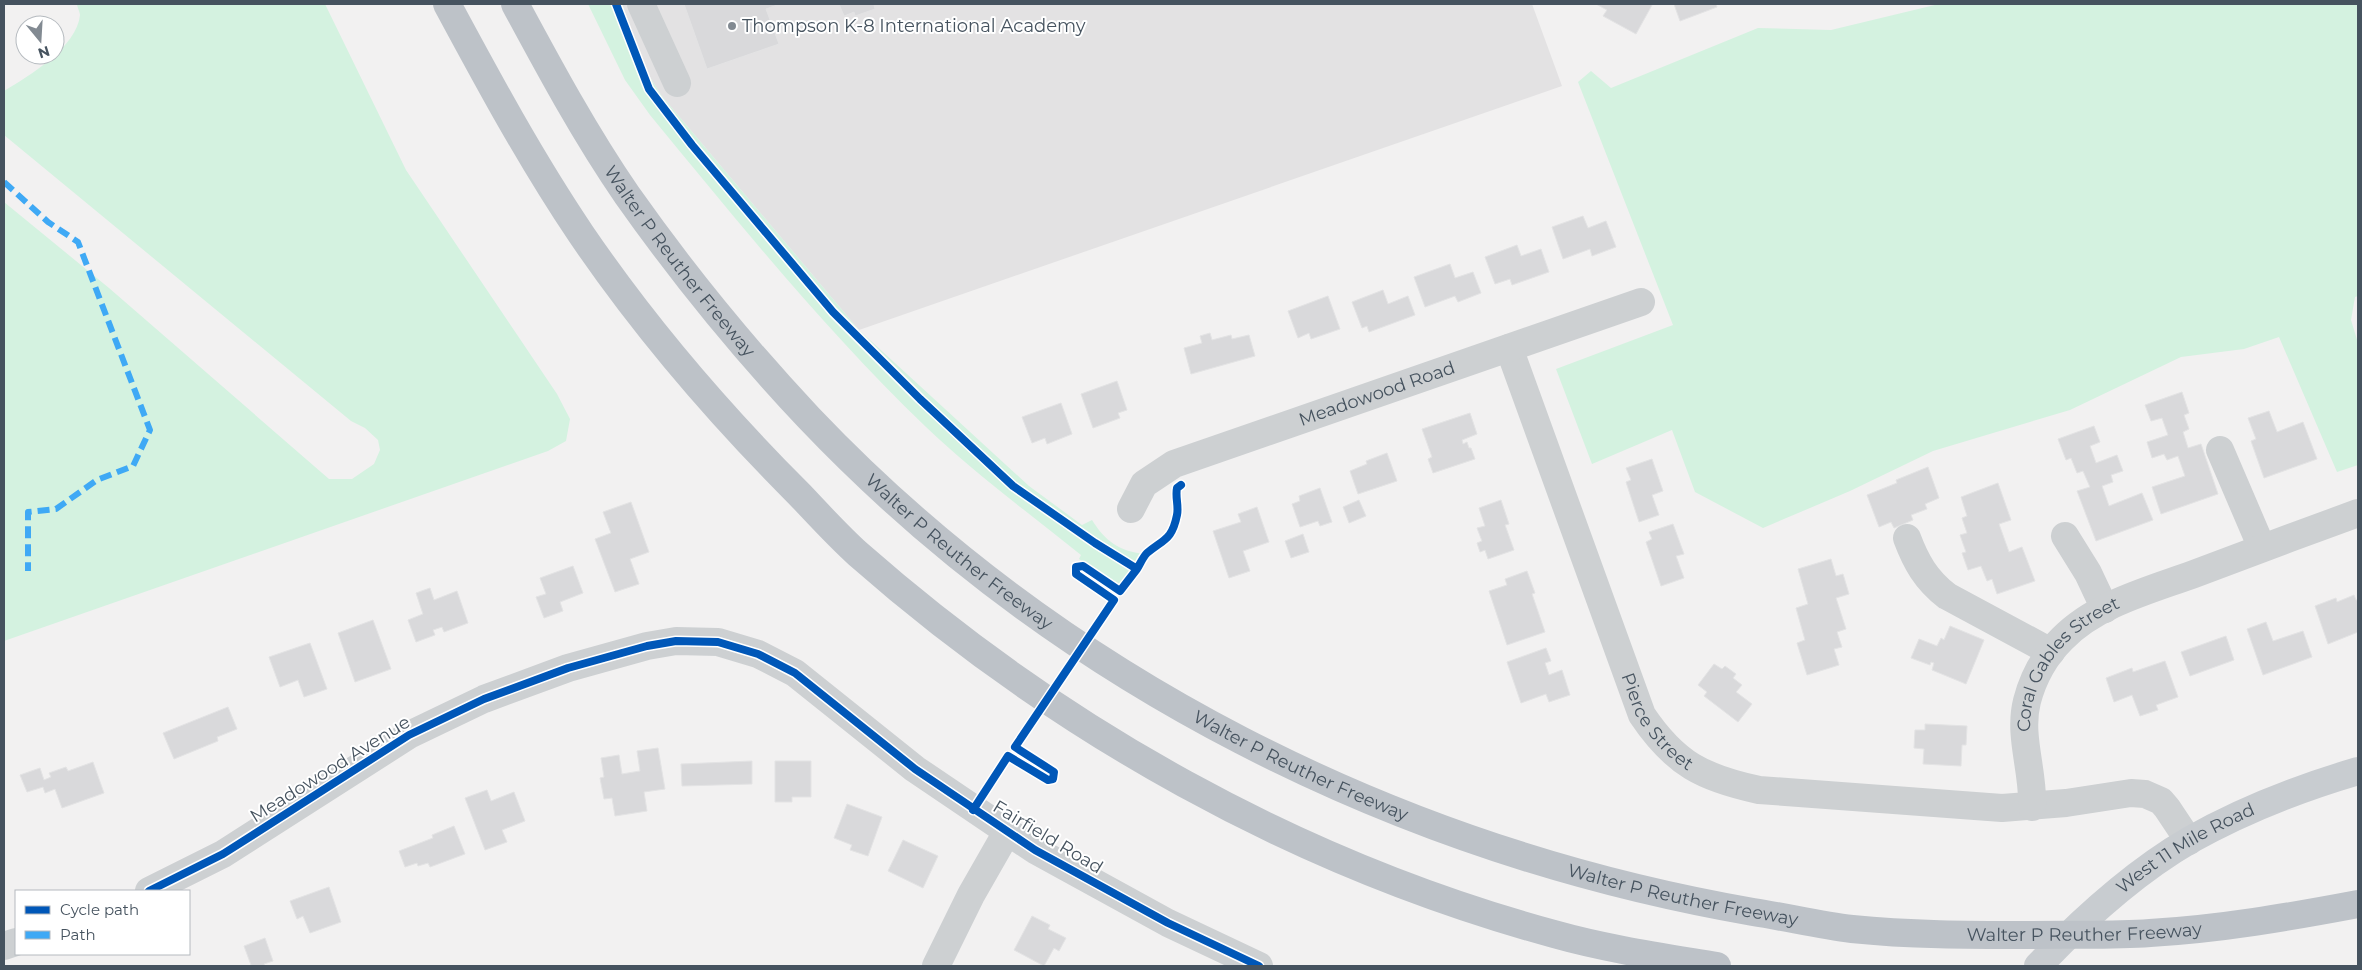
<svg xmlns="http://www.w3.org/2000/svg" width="2362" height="970" font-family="Montserrat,sans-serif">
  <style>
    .education { fill: #e3e2e3 }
    .green { fill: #d4f2e0 }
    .building { fill: #d9d9db; stroke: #e3e3e4 }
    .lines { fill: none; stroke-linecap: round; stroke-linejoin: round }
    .minor { stroke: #cdd0d2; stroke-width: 28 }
    .major { stroke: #c8ccd0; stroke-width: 28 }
    .highway { stroke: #bdc2c8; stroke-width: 28 }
    .quiet { stroke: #3fa9f5; stroke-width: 6; stroke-dasharray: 12 6; stroke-linecap: butt }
    .cycleway-casing { stroke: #fff; stroke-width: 11 }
    .cycleway { stroke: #0057b8; stroke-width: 8 }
    .poi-dot { fill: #828a92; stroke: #fff; stroke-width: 2 }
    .labels { text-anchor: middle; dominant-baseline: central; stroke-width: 4; stroke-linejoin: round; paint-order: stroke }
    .poi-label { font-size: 18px; fill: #46535f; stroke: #fff; text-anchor: start }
    .street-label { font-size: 18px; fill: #46535f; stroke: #fff }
  </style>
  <rect width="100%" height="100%" fill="#f2f1f1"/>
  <path class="education" d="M622,4H1532L1562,86L859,330L661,95L645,69Z"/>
  <path class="green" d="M77,4H325L406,170L557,394L570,419L566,441L548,451L4,641V202L109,288L329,479H352L374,464L380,450L378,440L365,428L351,421L4,135V91C29,76 77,47 80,15C80,12 77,7 77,4Z
    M588,4H622L645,69L661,95L859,330L1029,486L1082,525L1092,520C1105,541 1119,551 1144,554L1120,587L1079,559L1081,555C1029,513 974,473 926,427C826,331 738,222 650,115L625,80Z
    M1939,4H2358V296L2355,297L2351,320L2358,343V465L2337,472L2279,337L2244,349L2181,357L2070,410L1933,451L1850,491L1763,528L1695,492L1672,430L1592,464L1556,369L1673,325L1578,82L1591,71L1611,88L1758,28L1831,30Z"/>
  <path class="building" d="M684,4H780L766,9L779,44L707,69Z
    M839,4H876L874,5L875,9L855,16L854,12L844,16Z
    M1596,4H1650L1652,5L1636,34L1603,16L1607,10Z
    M1674,4H1716L1717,7L1680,21Z
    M1583,216L1588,228L1606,221L1616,247L1592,256L1590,249L1563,259L1552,227Z
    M1517,245L1521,256L1541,249L1549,272L1512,285L1510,279L1495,284L1485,257Z
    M1450,264L1455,278L1473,272L1481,293L1458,302L1455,296L1425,307L1414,277Z
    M1383,290L1388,304L1408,296L1415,315L1369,332L1367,326L1362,328L1352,302Z
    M1328,296L1340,329L1311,339L1309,333L1298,338L1288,311Z
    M1210,333L1212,340L1231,335L1232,339L1249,335L1255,356L1191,374L1184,348L1202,343L1200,336Z
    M1117,381L1127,410L1118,413L1120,418L1093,428L1081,394Z
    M2182,392L2189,413L2184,415L2189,429L2183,432L2188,448L2201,444L2218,494L2161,514L2152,487L2185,476L2178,456L2167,460L2164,454L2152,458L2147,442L2168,435L2162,418L2151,421L2145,405Z
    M1061,403L1072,434L1047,444L1045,438L1032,443L1022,417Z
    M2269,411L2277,432L2303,422L2317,459L2264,478L2251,441L2256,439L2248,418Z
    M1470,413L1477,434L1462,440L1463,444L1467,442L1469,448H1471L1475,459L1433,473L1428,459L1432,457L1422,429Z
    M2094,426L2100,442L2090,446L2096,463L2117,455L2123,471L2111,475L2113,482L2102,486L2109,506L2142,493L2153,520L2096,541L2077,491L2090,487L2083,471L2077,473L2071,458L2066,460L2058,439Z
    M1387,453L1397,481L1358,494L1350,471L1367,464L1366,461Z
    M1652,459L1663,491L1652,495L1659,515L1639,522L1626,482L1631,480L1626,468Z
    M1928,467L1939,498L1925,504L1927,509L1911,515L1913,520L1894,528L1891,522L1879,527L1867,495L1897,483L1896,480Z
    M1998,483L2011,520L1999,524L2009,552L2022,547L2035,581L1997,594L1992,579L1987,581L1981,566L1968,570L1962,553L1966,552L1960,535L1967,533L1962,518L1967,516L1961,497Z
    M1320,488L1332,522L1320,526L1318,521L1300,527L1292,504L1300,501L1299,496Z
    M1359,500L1366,516L1349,523L1343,507Z
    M1501,500L1509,524L1505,525L1514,550L1488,559L1485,550L1480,552L1477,543L1482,541L1477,528L1485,526L1479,508Z
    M631,502L649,552L630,559L639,584L615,592L595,539L611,533L603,512Z
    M1257,507L1269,542L1243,551L1250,571L1229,578L1213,531L1241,522L1238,514Z
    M1673,524L1684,554L1676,556L1684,578L1661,586L1646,542L1652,539L1649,532Z
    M1303,534L1309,552L1291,558L1285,541Z
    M1831,559L1836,576L1843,574L1849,594L1836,598L1846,629L1837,632L1842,647L1834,649L1839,665L1807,675L1797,643L1805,640L1796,608L1808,604L1798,569Z
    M573,566L583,593L560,602L563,611L544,618L536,597L546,594L540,578Z
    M1527,571L1535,593L1532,594L1545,632L1507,645L1489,591L1507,585L1505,579Z
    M430,588L434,600L457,591L468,623L444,632L442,627L433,630L435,635L416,642L408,620L423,614L416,593Z
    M2354,595L2356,600H2358V632L2328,644L2315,606L2336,598L2337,602Z
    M373,620L391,669L355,682L338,633Z
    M2266,622L2273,641L2303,631L2312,657L2263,675L2247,629Z
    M1950,626L1984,640L1966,684L1932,670L1934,663L1931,662L1930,665L1911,658L1919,639L1937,646L1941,638L1944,640Z
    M2226,636L2234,660L2190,676L2181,652Z
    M310,643L327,689L304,697L298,680L280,687L269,657Z
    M1546,648L1551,661L1545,663L1549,675L1562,670L1570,695L1549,702L1546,694L1521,703L1507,662Z
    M2165,661L2178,697L2156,705L2158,710L2140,716L2132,695L2114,702L2106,678L2132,668L2133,672Z
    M1714,664L1722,669L1725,666L1736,674L1733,678L1742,685L1736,692L1752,704L1738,722L1704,696L1707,692L1698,685Z
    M228,707L237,729L217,737L218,741L174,759L163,733Z
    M1925,724L1967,726L1966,745H1962L1961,766L1923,764L1924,749L1914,748L1915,730H1925Z
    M658,748L665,789L644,792L647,811L615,816L612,798L604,799L600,778L604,777L601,758L619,755L622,774L640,771L637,751Z
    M752,761V784L682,786L681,764Z
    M775,761H811V797H792V802H775Z
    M93,762L104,793L62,808L55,789L45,793L43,787L27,792L20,775L40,768L44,780L51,777L49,773L66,767L68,771Z
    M487,790L491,801L514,792L525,821L502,830L507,842L485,850L465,798Z
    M847,804L882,817L868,856L850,850L852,845L834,838Z
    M454,826L465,854L430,867L428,863L418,866L417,863L405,867L399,851L433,838L432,835Z
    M903,840L938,856L923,888L888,871Z
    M329,887L341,922L310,933L303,916L297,919L290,901Z
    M1032,916L1050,925L1048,929L1066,938L1059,951L1054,948L1044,966L1014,950Z
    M265,938L273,961L264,964L265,966H248L251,965L244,946Z"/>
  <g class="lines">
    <g class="minor">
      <path d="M641,4L677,83"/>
      <path id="s1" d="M1509,348L1642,715C1675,764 1703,778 1759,790L2002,808L2066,803L2131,793L2145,794L2161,801L2167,808L2189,841"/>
      <path d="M2220,450L2262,548"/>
      <path id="s2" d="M1131,509L1144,484L1174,464L1641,302"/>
      <path d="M2065,536L2088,573L2105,609"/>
      <path d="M1907,538C1916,562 1926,580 1947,596L2051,652"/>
      <path id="s3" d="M2032,807C2034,772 2018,736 2027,701C2033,678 2045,656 2062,639C2096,604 2150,590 2194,574C2249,553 2303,533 2358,513"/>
      <path d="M149,891L223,854L409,735L484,699L568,668L647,646L676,641L718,642L758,654L795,673L915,769L1035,850L1168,923L1259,966"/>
      <path d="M4,946L16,942"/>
      <path d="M936,966L971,895L1007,832"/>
    </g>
    <path class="major" id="s4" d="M2038,966C2083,919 2133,873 2190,840C2243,810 2300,788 2358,771"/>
    <g class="highway">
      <path d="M447,4C489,82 531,160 581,234C645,328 720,415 800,495C819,515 838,536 858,554C1058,730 1297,864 1554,934C1607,949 1663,957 1717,966"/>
      <path id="s5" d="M515,4C550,69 585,134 627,195C682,273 743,348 809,418C1059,681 1397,850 1753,912C1786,917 1819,925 1852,929C1910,935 1969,935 2028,935C2069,934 2110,936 2150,933C2220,929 2289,917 2358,904"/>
    </g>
    <path class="quiet" d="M4,182L48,222L78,242L150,430L133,466L97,480L56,509L28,512V571"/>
    <g class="cycleway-casing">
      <path id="cycleway" d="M616,4L649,89L692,145L833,312L920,399L1013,486L1095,543L1137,569L1120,591L1083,566L1076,567V574L1114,600L1015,747L1054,772L1053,779L1048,780L1008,756L973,810
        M1137,569C1140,564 1143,557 1147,553C1164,539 1172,540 1177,515C1179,506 1175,497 1177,488L1181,485
        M149,891L223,854L409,735L484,699L568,668L647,646L676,641L718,642L758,654L795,673L915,769L1035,850L1168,923L1259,966"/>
    </g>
    <use href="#cycleway" class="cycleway"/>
  </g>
  <circle class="poi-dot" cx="732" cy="26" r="5"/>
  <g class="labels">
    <g class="poi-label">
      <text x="742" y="26">Thompson K-8 International Academy</text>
    </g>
    <g class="street-label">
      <text stroke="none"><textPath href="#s5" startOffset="306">Walter P Reuther Freeway</textPath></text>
      <text stroke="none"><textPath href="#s2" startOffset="279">Meadowood Road</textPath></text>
      <text stroke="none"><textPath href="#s5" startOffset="711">Walter P Reuther Freeway</textPath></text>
      <text stroke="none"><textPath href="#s3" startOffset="161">Coral Gables Street</textPath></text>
      <text stroke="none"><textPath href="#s1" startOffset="404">Pierce Street</textPath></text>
      <text stroke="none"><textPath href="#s5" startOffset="1116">Walter P Reuther Freeway</textPath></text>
      <text transform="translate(330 769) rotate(-32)">Meadowood Avenue</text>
      <text transform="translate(1048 837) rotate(31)">Fairfield Road</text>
      <text stroke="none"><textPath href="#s4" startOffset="190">West 11 Mile Road</textPath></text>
      <text stroke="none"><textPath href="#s5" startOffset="1521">Walter P Reuther Freeway</textPath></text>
      <text stroke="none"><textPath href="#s5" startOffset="1926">Walter P Reuther Freeway</textPath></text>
    </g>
  </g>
  <rect width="2362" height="970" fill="none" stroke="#46535f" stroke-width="10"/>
  <rect x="15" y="890" width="175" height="65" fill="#ffffff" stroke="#b5babf"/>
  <rect x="25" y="906" width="25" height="8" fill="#0057b8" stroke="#b5babf"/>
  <text x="60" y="915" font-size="15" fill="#46535f">Cycle path</text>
  <rect x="25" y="931" width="25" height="8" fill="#3fa9f5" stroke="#b5babf"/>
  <text x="60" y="940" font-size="15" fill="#46535f">Path</text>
  <g transform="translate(40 40) rotate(162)"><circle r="24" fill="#ffffff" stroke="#b5babf"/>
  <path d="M0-4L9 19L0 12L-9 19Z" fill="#828a92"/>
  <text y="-8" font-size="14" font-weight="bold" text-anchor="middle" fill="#46535f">N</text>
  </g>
</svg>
